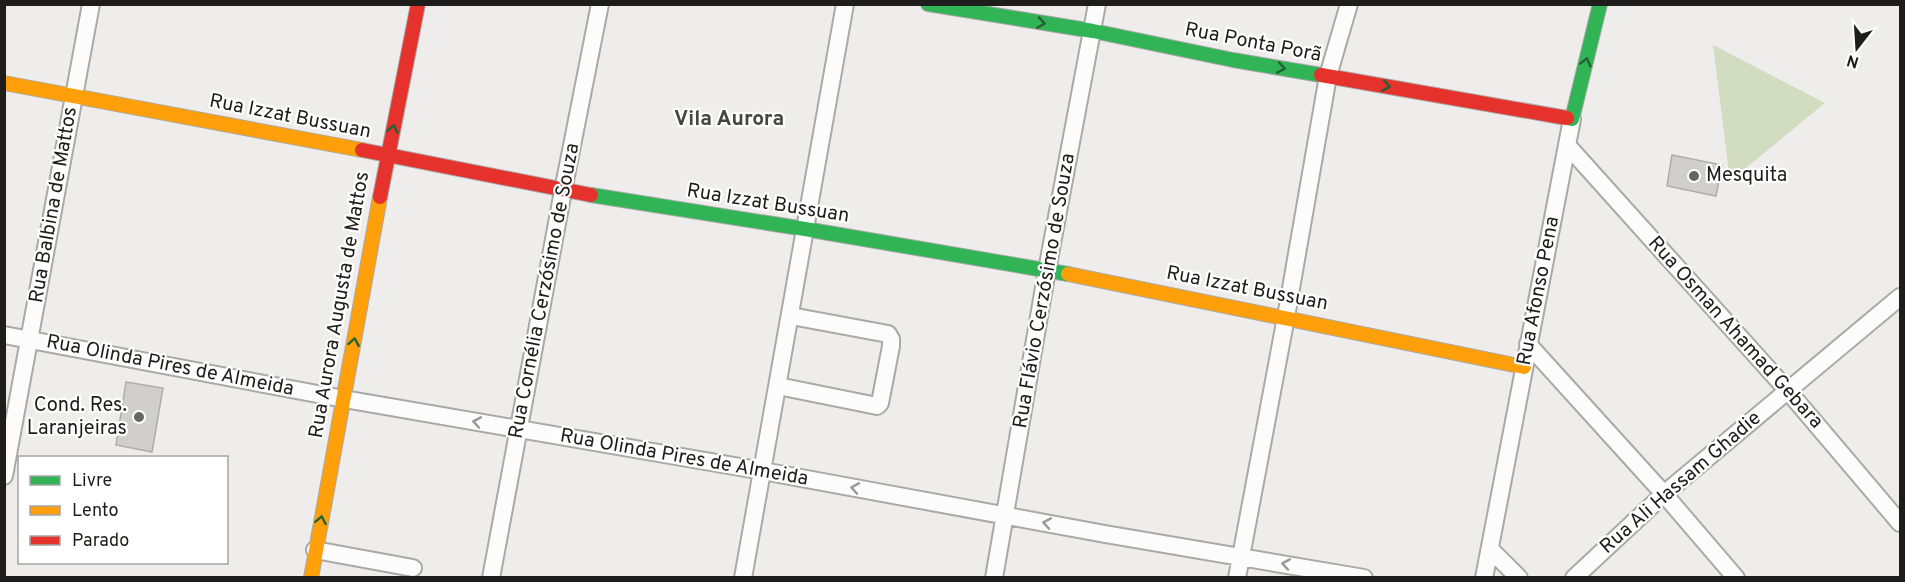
<svg xmlns="http://www.w3.org/2000/svg" width="1905" height="582" font-family="Overpass,sans-serif">
  <style>
    .green { fill: #d1dcc1 }
    .building { fill: #d1cfce; stroke: #afadac; stroke-width: 1.5 }
    .lines { fill: none; stroke-linecap: round; stroke-linejoin: round }
    .street-casing { stroke: #aba9a8; stroke-width: 20 }
    .fast-casing { stroke: #aba9a8; stroke-width: 16 }
    .slow-casing { stroke: #aba9a8; stroke-width: 16 }
    .jam-casing { stroke: #aba9a8; stroke-width: 16 }
    .street { stroke: #fdfcfc; stroke-width: 16 }
    .fast { stroke: #30b455; stroke-width: 14 }
    .slow { stroke: #ff9f0a; stroke-width: 14 }
    .jam { stroke: #e5322d; stroke-width: 14 }
    .oneway { stroke: #266136 }
    .oneway2 { stroke: #999897 }
    .poi-dot { fill: #676664; stroke: #fff; stroke-width: 2 }
    .labels { text-anchor: middle; dominant-baseline: central; stroke-width: 4.5; stroke-linejoin: round; paint-order: stroke }
    .street-label { font-size: 20px; fill: #1e1d1c; stroke: #fff }
    .poi-label { font-size: 20px; fill: #1e1d1c; stroke: #fff; text-anchor: start }
    .neighbourhood-label { font-size: 21px; font-weight: bold; fill: #484442; stroke: #fff }
  </style>
  <rect width="100%" height="100%" fill="#efedeb"/>
  <path class="green" d="M1713,45L1825,103L1730,181Z"/>
  <path class="building" d="M1672,155L1722,165L1716,196L1667,186Z
    M126,382L163,388L152,452L116,445Z"/>
  <g class="lines">
    <g class="street-casing">
      <path id="street" d="M1567,145L1788,391L1900,523
        M4,335L344,399L763,471L1105,534L1364,578
        M1528,344L1664,494L1736,578
        M778,386L877,406L880,403L891,346V339L888,334L791,316
        M4,476L91,4
        M315,550L413,568
        M1491,550L1519,578
        M491,578L563,191L600,4
        M743,578L845,4
        M994,578L1047,270L1097,4
        M1237,578L1286,317L1328,76L1349,4
        M1484,578L1572,119
        M1574,578L1664,494L1900,297"/>
    </g>
    <g class="fast-casing">
      <path id="fast" d="M928,4L1093,31L1233,60L1321,75
        M1567,118L1572,119L1600,4
        M591,195L805,229L1068,274"/>
    </g>
    <g class="slow-casing">
      <path id="slow" d="M4,83L362,150
        M1068,274L1524,367
        M311,578L380,197"/>
    </g>
    <g class="jam-casing">
      <path id="jam" d="M1321,75L1567,118
        M362,150L591,195
        M380,197L418,4"/>
    </g>
    <use href="#street" class="street"/>
    <use href="#fast" class="fast"/>
    <use href="#slow" class="slow"/>
    <use href="#jam" class="jam"/>
  </g>
  <defs><path id="oneway-chevron" d="M-2-3.5L2.5 0L-2 3.5" fill="none" stroke-width="1.6" stroke-linecap="round" stroke-linejoin="round" transform="scale(1.5)"/></defs>
  <g class="oneway">
    <use href="#oneway-chevron" transform="translate(1041 23) rotate(9)"/>
    <use href="#oneway-chevron" transform="translate(1586 62) rotate(-76)"/>
    <use href="#oneway-chevron" transform="translate(1281 68) rotate(10)"/>
    <use href="#oneway-chevron" transform="translate(1386 86) rotate(10)"/>
    <use href="#oneway-chevron" transform="translate(393 129) rotate(-79)"/>
    <use href="#oneway-chevron" transform="translate(354 342) rotate(-80)"/>
    <use href="#oneway-chevron" transform="translate(321 520) rotate(-79)"/>
  </g>
  <g class="oneway2">
    <use href="#oneway-chevron" transform="translate(477 422) rotate(-170)"/>
    <use href="#oneway-chevron" transform="translate(855 488) rotate(-170)"/>
    <use href="#oneway-chevron" transform="translate(1047 523) rotate(-170)"/>
    <use href="#oneway-chevron" transform="translate(1286 564) rotate(-170)"/>
  </g>
  <g class="poi-dot">
    <circle cx="1694" cy="176" r="6"/>
    <circle cx="139" cy="417" r="6"/>
  </g>
  <g class="labels">
    <g class="street-label">
      <text transform="translate(1253 43) rotate(11)">Rua Ponta Porã</text>
      <text transform="translate(290 117) rotate(11)">Rua Izzat Bussuan</text>
      <text transform="translate(768 204) rotate(9)">Rua Izzat Bussuan</text>
      <text transform="translate(54 205) rotate(-80)">Rua Balbina de Mattos</text>
      <text transform="translate(1247 289) rotate(11)">Rua Izzat Bussuan</text>
      <text transform="translate(545 291) rotate(-79)">Rua Cornélia Cerzósimo de Souza</text>
      <text transform="translate(1045 291) rotate(-80)">Rua Flávio Cerzósimo de Souza</text>
      <text transform="translate(1539 291) rotate(-79)">Rua Afonso Pena</text>
      <text transform="translate(340 305) rotate(-80)">Rua Aurora Augusta de Mattos</text>
      <text transform="translate(1735 333) rotate(48)">Rua Osman Ahamad Gebara</text>
      <text transform="translate(170 366) rotate(11)">Rua Olinda Pires de Almeida</text>
      <text transform="translate(684 458) rotate(10)">Rua Olinda Pires de Almeida</text>
      <text transform="translate(1681 483) rotate(-41)">Rua Ali Hassam Ghadie</text>
    </g>
    <g class="poi-label">
      <text x="1706" y="176">Mesquita</text>
      <text x="127" y="406" text-anchor="end">Cond. Res.<tspan x="127" dy="23">Laranjeiras</tspan></text>
    </g>
    <g class="neighbourhood-label">
      <text x="729" y="119">Vila Aurora</text>
    </g>
  </g>
  <rect width="1905" height="582" fill="none" stroke="#1e1d1c" stroke-width="12"/>
  <rect x="18" y="456" width="210" height="108" fill="#ffffff" stroke="#a5a5a4" stroke-width="1.5"/>
  <rect x="30" y="476" width="30" height="9" fill="#30b455" stroke="#a5a5a4" stroke-width="1.5"/>
  <text x="72" y="486" font-size="18" fill="#1e1d1c">Livre</text>
  <rect x="30" y="506" width="30" height="9" fill="#ff9f0a" stroke="#a5a5a4" stroke-width="1.5"/>
  <text x="72" y="516" font-size="18" fill="#1e1d1c">Lento</text>
  <rect x="30" y="536" width="30" height="9" fill="#e5322d" stroke="#a5a5a4" stroke-width="1.5"/>
  <text x="72" y="546" font-size="18" fill="#1e1d1c">Parado</text>
  <g transform="translate(1857 48) rotate(197)" stroke="#ffffff" stroke-width="4.5" paint-order="stroke">
  <path d="M0-4.5L10 22L0 15L-10 22Z" fill="#1e1d1c"/>
  <text y="-9" font-size="16" font-weight="bold" text-anchor="middle" fill="#1e1d1c">N</text>
  </g>
</svg>
